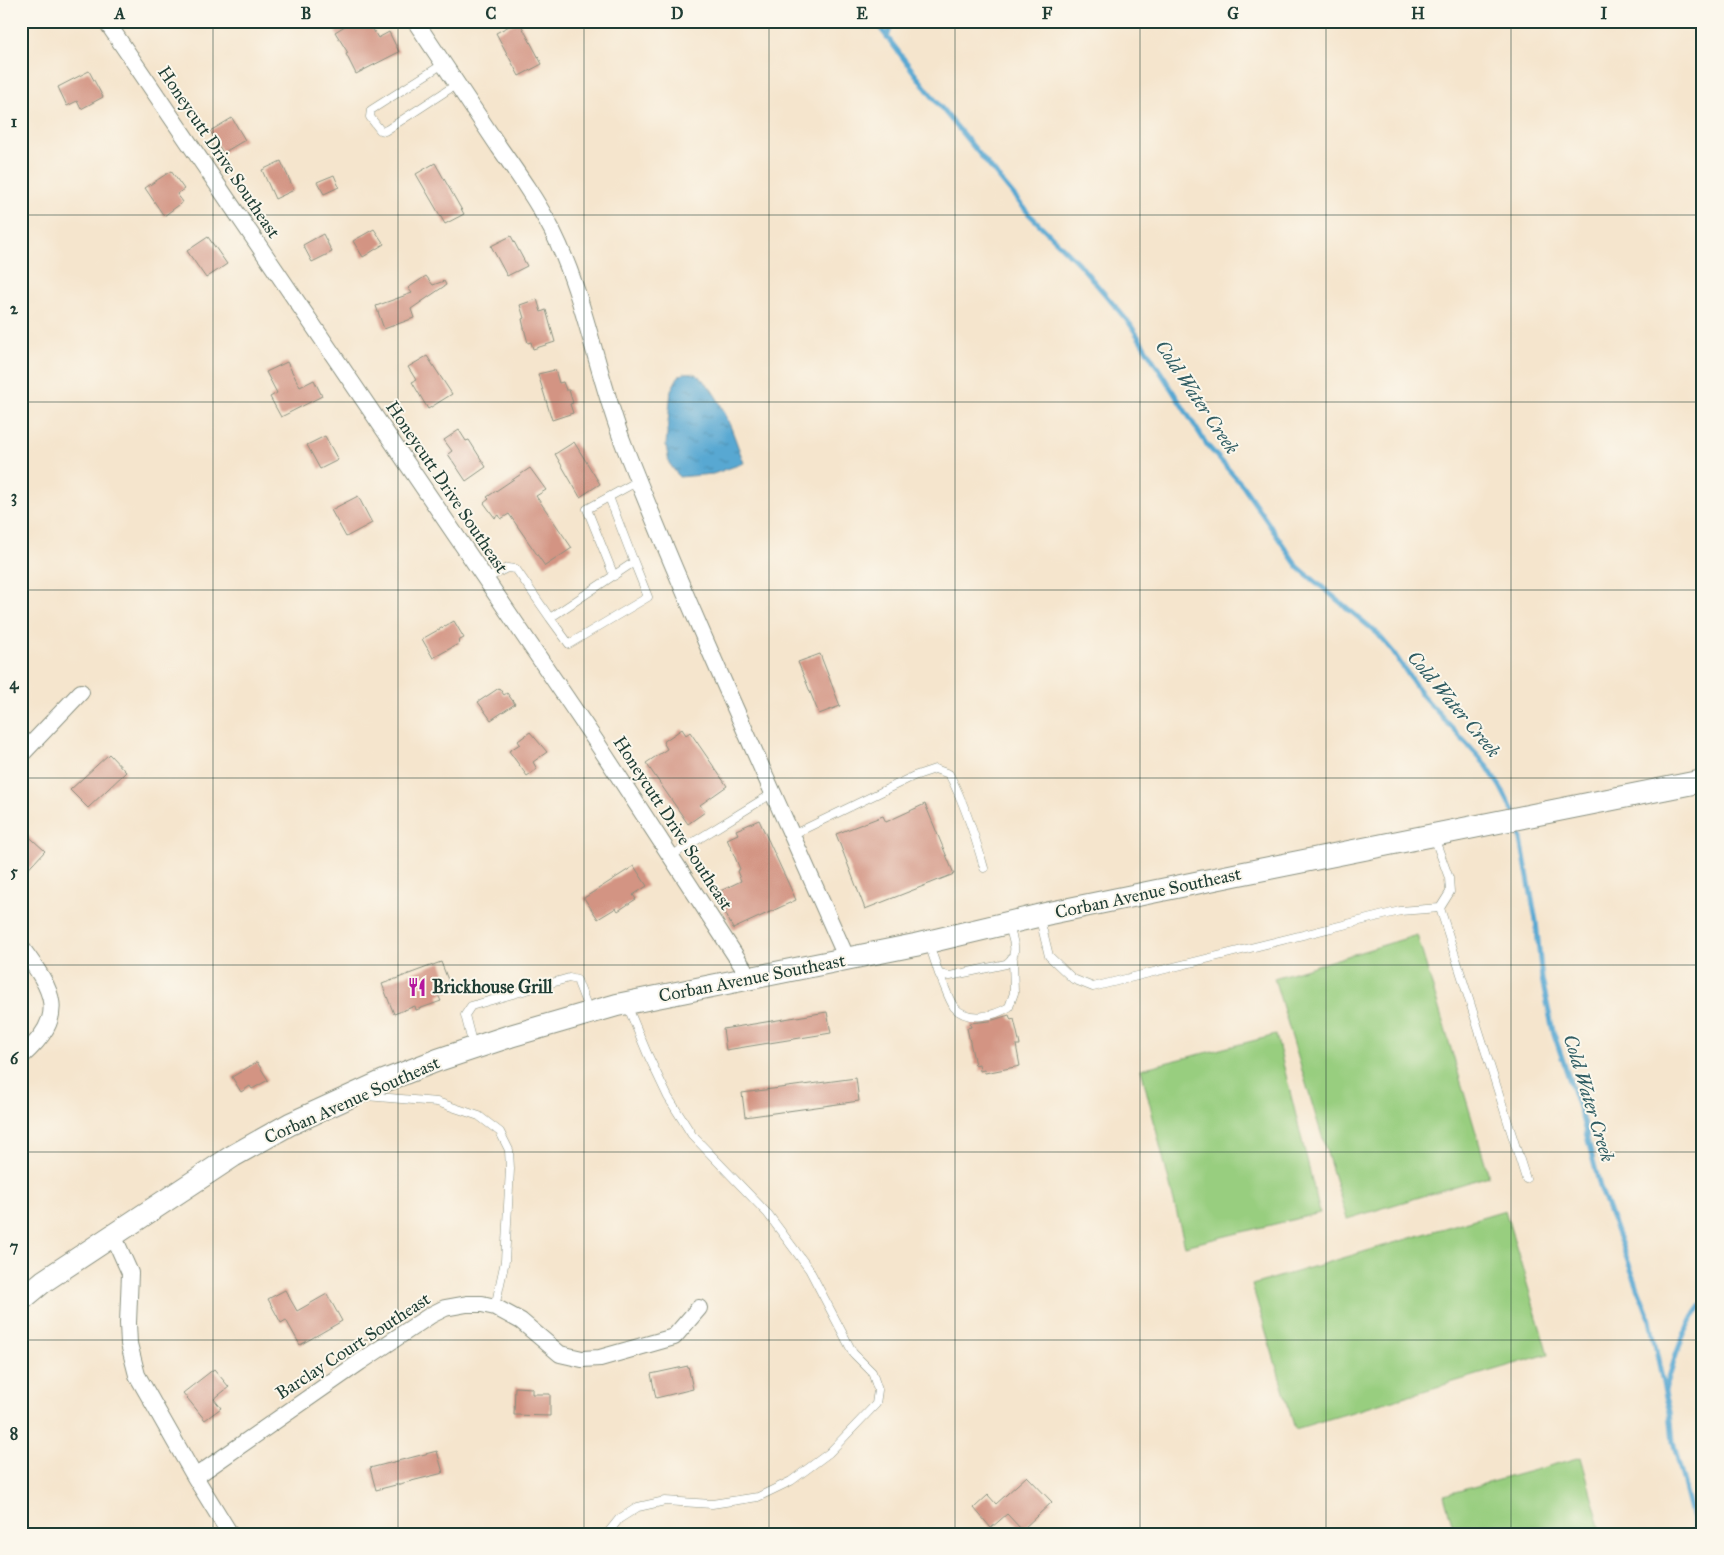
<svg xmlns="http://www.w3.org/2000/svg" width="1724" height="1555" font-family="'IM FELL Great Primer',serif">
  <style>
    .pitch { fill: #98ce7f; stroke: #5c865a }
    .water { fill: url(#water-ripples); stroke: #3c7283 }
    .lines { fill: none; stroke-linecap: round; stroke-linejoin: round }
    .stream { stroke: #58a8d2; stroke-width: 5 }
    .building { fill: #d39483 }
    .service-casing { stroke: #8a9180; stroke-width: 9 }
    .minor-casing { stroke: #8a9180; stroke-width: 18 }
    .secondary-casing { stroke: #8a9180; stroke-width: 24 }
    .service { stroke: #fff; stroke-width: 8 }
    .minor { stroke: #fff; stroke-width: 16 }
    .secondary { stroke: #fff; stroke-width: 22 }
    .grid { fill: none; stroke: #1f3d34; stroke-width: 1; stroke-opacity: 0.55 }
    .labels { text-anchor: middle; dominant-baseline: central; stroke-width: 4; stroke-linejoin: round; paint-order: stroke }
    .street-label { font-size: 18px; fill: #1f3d34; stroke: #fbf7ec }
    .poi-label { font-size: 18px; font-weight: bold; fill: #1f3d34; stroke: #fbf7ec; text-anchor: start }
    .water-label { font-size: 19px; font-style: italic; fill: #305d63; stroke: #fbf7ec }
    .neatline { fill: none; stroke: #1f3d34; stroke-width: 2 }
    .grid-label { font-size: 16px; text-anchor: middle; font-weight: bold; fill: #1f3d34 }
  </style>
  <defs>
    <pattern id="water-ripples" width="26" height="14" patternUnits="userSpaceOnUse" patternTransform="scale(1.25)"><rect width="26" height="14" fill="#58a8d2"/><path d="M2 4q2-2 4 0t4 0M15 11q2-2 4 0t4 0" fill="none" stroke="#488aab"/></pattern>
  </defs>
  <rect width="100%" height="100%" fill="#fbf7ec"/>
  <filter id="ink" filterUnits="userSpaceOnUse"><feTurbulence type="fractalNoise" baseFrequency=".02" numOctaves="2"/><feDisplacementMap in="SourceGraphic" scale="10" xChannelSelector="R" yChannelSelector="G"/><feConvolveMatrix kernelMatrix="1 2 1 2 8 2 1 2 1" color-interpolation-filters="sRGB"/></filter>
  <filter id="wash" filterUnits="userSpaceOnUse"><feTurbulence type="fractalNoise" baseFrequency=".0096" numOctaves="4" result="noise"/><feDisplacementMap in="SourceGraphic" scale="20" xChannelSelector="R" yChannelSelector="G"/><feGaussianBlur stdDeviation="1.12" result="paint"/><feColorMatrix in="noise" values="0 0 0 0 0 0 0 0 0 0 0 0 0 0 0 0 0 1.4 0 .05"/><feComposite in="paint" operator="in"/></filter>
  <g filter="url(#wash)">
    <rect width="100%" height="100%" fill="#f5e5cd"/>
    <path class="pitch" d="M1417,935L1489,1176L1347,1219L1274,978Z
      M1276,1035L1320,1213L1185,1246L1141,1069Z
      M1505,1210L1548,1354L1295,1429L1252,1285Z
      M1581,1457L1602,1534H1455L1444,1495Z"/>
    <path class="water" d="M684,373C688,373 692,372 695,374C720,388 734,437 744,463L713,474L679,477L669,463L666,445L671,390L678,377Z"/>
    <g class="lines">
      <path class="stream" d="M875,21L938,104L1029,214L1081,266L1130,324L1207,445L1243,486L1298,567L1377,633L1393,652L1422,695L1486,765L1501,788L1514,813
        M887,38L892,21
        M1518,823L1536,921L1542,979L1553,1031L1582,1117L1600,1187L1650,1320L1665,1393L1670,1412L1673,1441L1697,1534
        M1665,1391C1674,1359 1683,1329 1703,1303"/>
    </g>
    <g id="blocks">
      <path class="building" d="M353,21H368L378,38L389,32L399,52L356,74L346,54L348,53L335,32Z
        M519,21L542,64L519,76L496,33Z
        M89,71L103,97L81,109L77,101L67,106L58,87Z
        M232,118L245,140L223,153L210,131Z
        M281,161L294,190L275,199L262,170Z
        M435,163L464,214L445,224L416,174Z
        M171,171L184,189L177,194L183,202L164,216L145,188Z
        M334,175L339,187L324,194L317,182Z
        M374,229L384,244L363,257L353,241Z
        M323,234L332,252L312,262L303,245Z
        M511,236L527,266L507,276L491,246Z
        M208,237L227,264L206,278L187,251Z
        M426,276L433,285L444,281L446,285L411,309L414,318L384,329L376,306L412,293L408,288Z
        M537,299L541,312L546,310L555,342L533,349L531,342L528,343L525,332L522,319L524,318L520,305Z
        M427,356L452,394L428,409L412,382L416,380L408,367Z
        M287,362L300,387L314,380L322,396L281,417L270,397L277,393L266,372Z
        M555,370L559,383L563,382L566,390H569L573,403L570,404L573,413L552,420L538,374Z
        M459,430L466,441L469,440L486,467L466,481L448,454L452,451L444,440Z
        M325,436L338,460L320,469L307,445Z
        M574,442L600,484L580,497L555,454Z
        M530,468L546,490L536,496L572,548L545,566L509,514L501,519L499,515L495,518L484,503L489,499L487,497Z
        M358,496L372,523L346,537L331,510Z
        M454,621L464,638L458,641L460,643L433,658L422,639Z
        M820,654L840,706L819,714L798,662Z
        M499,688L504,695L507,693L515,704L491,720L478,702Z
        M682,729L686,735L690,732L727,786L700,805L705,812L688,824L646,763L667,749L663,742Z
        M530,732L547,752L533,762L537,769L527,776L509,751L520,744L518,741Z
        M109,754L126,772L88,808L70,790Z
        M925,804L954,874L865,909L836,834L883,816L886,822Z
        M759,820L796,900L733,929L716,893L741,881L737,871L740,869L727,839L738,834L736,830Z
        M21,829L45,851L21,877Z
        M634,866L647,886L633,895L636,899L618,911L616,908L598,919L584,898Z
        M441,962L452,990L438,995L441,1001L416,1010L415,1006L394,1014L382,984Z
        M827,1012L831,1033L726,1050L723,1029Z
        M1009,1015L1011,1020L1014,1019L1020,1045H1016L1020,1066L985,1073L984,1070L980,1071L979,1064L975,1065L967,1028L971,1027L970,1023L990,1021Z
        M257,1062L268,1080L252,1089L250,1086L241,1092L232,1077Z
        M856,1078L859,1101L745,1117L742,1093Z
        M285,1290L297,1311L327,1294L342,1321L300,1345L286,1320L281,1323L268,1299Z
        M688,1366L693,1389L656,1398L651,1374Z
        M214,1369L229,1387L214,1399L221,1408L205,1420L183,1393Z
        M515,1387L532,1388V1394H550V1416L514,1415Z
        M437,1451L443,1473L376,1490L370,1468Z
        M1027,1476L1052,1502L1022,1530L1007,1514L991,1528L974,1508L988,1495L996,1504Z"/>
    </g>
  </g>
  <g filter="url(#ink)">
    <use href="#blocks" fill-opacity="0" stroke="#8a9180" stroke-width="1"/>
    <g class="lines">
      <g class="service-casing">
        <path id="service" d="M443,64L371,110L370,117L380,130L385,131L457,84
          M614,576L587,509L638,481
          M486,579L507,568L516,569L550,618L634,562L609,497
          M550,618L569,644L648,597L634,562
          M792,835L914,776L935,769L949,774C965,804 975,836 984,868
          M671,856L773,793
          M1440,908L1526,1179
          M1040,919L1049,956L1073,979L1093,987L1400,911L1440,908L1450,892L1449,878L1434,837
          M929,944L939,974L950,976L1006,964C1020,954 1013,941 1009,926
          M939,974C944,984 948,998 954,1007C968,1023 994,1016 1009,1007L1014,993L1013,959
          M473,1046L465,1015L471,1006L569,978L577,980L589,1011
          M366,1096L437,1102L479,1116L500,1132L509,1150L510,1169L505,1261L495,1307
          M607,1534L619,1519L638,1507L665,1501L712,1504L758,1497L791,1481L829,1453L876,1404L878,1390L872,1372L853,1353L809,1269L768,1214L692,1135L668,1097L647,1053L627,1005"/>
      </g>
      <g class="minor-casing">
        <path id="minor" d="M106,21L595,740L750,978
          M415,21C443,63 471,105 499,147C518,174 537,201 552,230C586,298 597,377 625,448C693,620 772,789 847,959
          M21,755L81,692
          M21,947C54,992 69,1015 21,1057
          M113,1235L130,1273L128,1323L129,1344L137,1375L195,1477L230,1534
          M195,1477L360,1362L431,1315L445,1308L467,1304H482L495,1307L521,1321L560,1354L582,1359L600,1358L674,1337L699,1308"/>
      </g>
      <g class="secondary-casing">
        <path id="secondary" d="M21,1300L44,1281L233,1156L290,1124L384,1081L438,1060L510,1036L617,1005L915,945L1050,913L1239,874L1703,781"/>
      </g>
      <use href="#service" class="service"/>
      <use href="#minor" class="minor"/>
      <use href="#secondary" class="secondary"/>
    </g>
  </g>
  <path class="grid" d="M213,21V1534M398,21V1534M584,21V1534M769,21V1534M955,21V1534M1140,21V1534M1326,21V1534M1511,21V1534M21,215H1703M21,402H1703M21,590H1703M21,778H1703M21,965H1703M21,1152H1703M21,1340H1703"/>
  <defs>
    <g id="restaurant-bare" transform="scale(1.5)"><path d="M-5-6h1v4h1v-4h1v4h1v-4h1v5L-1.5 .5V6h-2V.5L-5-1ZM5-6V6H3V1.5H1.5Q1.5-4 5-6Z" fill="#b5179e" stroke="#fbf7ec" stroke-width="2.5" paint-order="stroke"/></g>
  </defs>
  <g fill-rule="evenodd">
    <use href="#restaurant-bare" x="417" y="987"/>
  </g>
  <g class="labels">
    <g class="street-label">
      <text transform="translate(219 152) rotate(56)">Honeycutt Drive Southeast</text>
      <text transform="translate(447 487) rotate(56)">Honeycutt Drive Southeast</text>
      <text transform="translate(673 823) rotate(57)">Honeycutt Drive Southeast</text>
      <text transform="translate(1148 893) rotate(-12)">Corban Avenue Southeast</text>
      <text transform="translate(752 978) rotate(-11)">Corban Avenue Southeast</text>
      <text transform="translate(352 1100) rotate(-24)">Corban Avenue Southeast</text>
      <text transform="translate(353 1346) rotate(-33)">Barclay Court Southeast</text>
    </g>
    <g class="poi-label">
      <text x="432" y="987">Brickhouse Grill</text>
    </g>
    <g class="water-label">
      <text transform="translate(1197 397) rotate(56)">Cold Water Creek</text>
      <text transform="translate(1454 704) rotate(50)">Cold Water Creek</text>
      <text transform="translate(1589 1098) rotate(73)">Cold Water Creek</text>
    </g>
  </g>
  <rect width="1724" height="1555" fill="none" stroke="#fbf7ec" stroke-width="55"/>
  <rect x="28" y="28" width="1668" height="1500" class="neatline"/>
  <g class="grid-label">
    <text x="120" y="19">A</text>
    <text x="306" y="19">B</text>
    <text x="491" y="19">C</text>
    <text x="677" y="19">D</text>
    <text x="862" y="19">E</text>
    <text x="1047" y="19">F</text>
    <text x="1233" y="19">G</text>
    <text x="1418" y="19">H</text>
    <text x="1604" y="19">I</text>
    <text x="14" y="127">1</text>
    <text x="14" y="314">2</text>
    <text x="14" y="502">3</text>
    <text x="14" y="689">4</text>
    <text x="14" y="877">5</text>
    <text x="14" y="1064">6</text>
    <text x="14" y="1252">7</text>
    <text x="14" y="1439">8</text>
  </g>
</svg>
